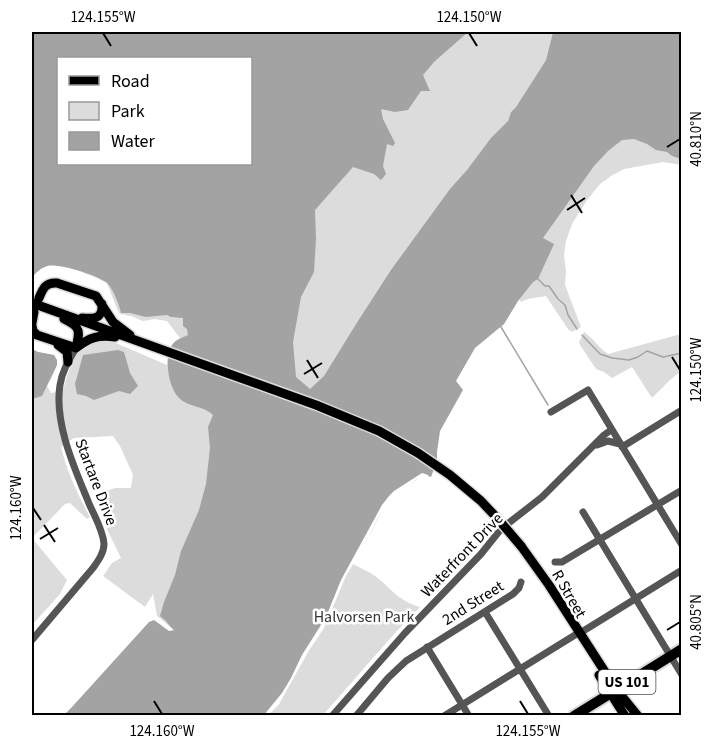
<svg xmlns="http://www.w3.org/2000/svg" width="713" height="747" font-family="'Source Sans 3',sans-serif">
  <style>
    .green { fill: #dcdcdc }
    .water { fill: #a3a3a3; fill-rule: evenodd }
    .pier { fill: #fff }
    .lines { fill: none; stroke-linecap: round; stroke-linejoin: round }
    .stream { stroke: #a3a3a3; stroke-width: 1.5 }
    .major-casing { stroke: #dbdbdb; stroke-width: 12 }
    .highway-casing { stroke: #dbdbdb; stroke-width: 14 }
    .minor { stroke: #555; stroke-width: 7 }
    .major { stroke: #000; stroke-width: 9 }
    .highway { stroke: #000; stroke-width: 10 }
    .major-bridge-casing { stroke: #dbdbdb; stroke-width: 12; stroke-linecap: butt }
    .major-bridge { stroke: #000; stroke-width: 9 }
    .ticks { fill: none; stroke: #000; stroke-width: 2 }
    .labels { text-anchor: middle; dominant-baseline: central; stroke-width: 5; stroke-linejoin: round; paint-order: stroke }
    .shield { fill: #fff; stroke: #4c4c4c; stroke-width: 1.5 }
    .shield-label { font-size: 15px; font-weight: bold; fill: #000 }
    .street-label { font-size: 16px; fill: #000; stroke: #fff }
    .park-label { font-size: 16px; fill: #333; stroke: #fff }
    .neatline { fill: none; stroke: #000; stroke-width: 2 }
    .ticks-label { font-size: 15px; text-anchor: middle; fill: #000 }
  </style>
  <rect width="100%" height="100%" fill="#fff"/>
  <path class="green" d="M146,32H553L546,60L516,107L511,112L508,121L321,393L230,410L172,629L157,616L153,594L145,607L103,576L112,563L121,558L106,527L98,494L115,488H131L133,475L120,446L113,436L74,438L61,447C67,472 78,495 90,517L87,519L70,503L65,504L32,538L67,580L60,594L32,625V349L38,352L54,355C60,366 52,376 47,386L51,393L63,391C66,378 74,350 87,344C94,341 104,341 111,341L167,365C167,354 171,345 180,338L167,321L155,319L143,321L131,316L120,314L117,309L107,283C93,276 61,262 47,266C41,268 35,273 32,278V257L250,164V58Z
    M673,42H681V165L663,162L624,169L611,176L600,184L587,200L572,224L566,241L564,255L566,271L565,285L581,327L572,332L568,329L546,296C537,298 530,297 521,302L519,299L504,324L500,328L499,325L495,327L490,334L474,347L455,379L462,390L450,408L452,409L448,417H446C441,425 437,432 435,442C434,449 436,456 433,463L416,452L455,370L474,342L513,288L540,241L539,235L601,126L623,103L627,90L655,57Z
    M584,332C593,338 599,348 608,354L681,334V371L669,381L652,398L632,367L612,378L604,372L596,369L580,345L579,342Z
    M412,479L382,505L346,576L353,564C360,568 368,571 375,576C392,589 397,600 420,607L395,633L323,715H268L279,704L304,658L257,716L379,503Z"/>
  <path class="water" d="M32,32H468L434,62L423,75L430,91H421L408,110L395,112L381,109L383,119L395,143L393,146L387,144L383,166L386,174L381,180L374,174L353,167L315,210L316,239L314,272L301,297L293,342L296,377L310,389L324,376L358,321L391,270L450,189L467,170L491,138L508,121L511,112L516,107L546,60L553,32H681V159L672,156L667,152L656,150L647,144L634,139L622,140L608,151L594,166L543,238L554,244L538,279L533,282L518,301L504,324L475,348L456,381L463,390L440,431L437,452V461L431,477L424,475L396,493L388,500L378,518L372,531L342,580L325,620L302,659L284,694L266,715H61L150,619L158,621L172,629L166,621L160,616L164,602L175,575L181,551L199,510L206,484L210,448L208,427L213,415C204,406 188,407 179,398C168,387 164,358 172,345C176,339 182,338 188,335L187,329L183,326V318L171,317L167,315L146,317L130,313H121C120,306 112,287 107,283C98,275 58,263 47,266C41,268 35,273 32,278ZM58,58H250V164H58Z
    M32,349L38,352L54,355L57,360V365L42,396L32,399Z
    M118,350L124,352L130,373L138,386L130,394L119,391L94,400L86,396L77,394L75,384L83,355Z"/>
  <path class="pier" d="M422,473L428,475L429,477H423L416,480L389,500L378,518L372,531L346,576L324,628L308,652L279,704L268,715H264L282,693L291,678L302,655L326,617L341,580L382,505L389,496L394,491Z
    M150,616L157,617V616L174,630L169,631L154,620L149,622L72,707L64,715L58,716L133,633L148,617Z"/>
  <g class="lines">
    <path class="stream" d="M538,279L545,286H549L558,299L565,305L568,315L577,329
      M501,327L548,405
      M582,335L600,354L612,358L629,360L638,357L647,351L663,357L682,353"/>
    <g class="major-casing">
      <path id="major" d="M39,298C43,288 46,282 57,283L96,296L113,322L130,335
        M32,303L316,405L379,431L418,453L450,475L481,501L498,519
        M82,318C94,319 103,319 102,304
        M64,319C81,327 80,331 76,348
        M32,323L34,312
        M32,326L33,331L37,335L76,348
        M58,345L67,352L68,362
        M76,348C90,337 98,335 115,337
        M521,546L549,585L616,689L638,716
        M599,675L625,716"/>
    </g>
    <g class="highway-casing">
      <path id="highway" d="M574,716L682,649"/>
    </g>
    <path class="minor" d="M551,412L588,390L682,545
      M597,445L608,441L620,444
      M622,447L682,410
      M583,512L682,675
      M555,562H562L682,490
      M485,612L549,716
      M580,633L682,570
      M32,640L93,568C98,561 104,553 104,544C103,529 93,514 88,501C74,467 54,423 60,385C62,371 69,360 76,348
      M427,647L469,716
      M332,716L405,633L481,554L501,529L542,497L604,435L611,430
      M356,716L388,678L406,661L513,594L519,588L521,582
      M444,716L575,635"/>
    <use href="#major" class="major"/>
    <use href="#highway" class="highway"/>
    <g class="major-bridge-casing">
      <path id="major-bridge" d="M498,519L521,546"/>
    </g>
    <use href="#major-bridge" class="major-bridge"/>
  </g>
  <path class="ticks" d="M103,33L111,46M469,33L477,46M667,147L680,139M571,195L582,213M567,210L585,198M672,357L680,370M307,360L318,378M304,374L322,363M33,508L41,520M44,525L55,542M40,539L58,528M667,630L680,622M154,701L162,714M520,701L528,714"/>
  <g class="labels">
    <rect class="shield" x="598.5" y="670" width="57" height="24" rx="4.5"/>
    <g class="shield-label">
      <text x="627" y="682">US 101</text>
    </g>
    <g class="street-label">
      <text transform="translate(96 482) rotate(69)">Startare Drive</text>
      <text transform="translate(462 555) rotate(-46)">Waterfront Drive</text>
      <text transform="translate(569 594) rotate(60)">R Street</text>
      <text transform="translate(473 603) rotate(-32)">2nd Street</text>
    </g>
    <g class="park-label">
      <text x="364" y="617">Halvorsen Park</text>
    </g>
  </g>
  <rect width="713" height="747" fill="none" stroke="#ffffff" stroke-width="66"/>
  <rect x="57" y="57" width="195" height="108" fill="#ffffff" stroke="#999999" stroke-width="1.5"/>
  <rect x="69" y="76" width="30" height="9" fill="#000000" stroke="#999999" stroke-width="1.5"/>
  <text x="111" y="87" font-size="18" fill="#000000">Road</text>
  <rect x="69" y="102" width="30" height="18" fill="#dcdcdc" stroke="#999999" stroke-width="1.5"/>
  <text x="111" y="117" font-size="18" fill="#000000">Park</text>
  <rect x="69" y="132" width="30" height="18" fill="#a3a3a3" stroke="#999999" stroke-width="1.5"/>
  <text x="111" y="147" font-size="18" fill="#000000">Water</text>
  <rect x="33" y="33" width="647" height="681" class="neatline"/>
  <g class="ticks-label">
    <text x="103" y="22">124.155°W</text>
    <text x="469" y="22">124.150°W</text>
    <text transform="translate(696 139) rotate(-90)" y="5">40.810°N</text>
    <text transform="translate(696 370) rotate(-90)" y="5">124.150°W</text>
    <text transform="translate(16 508) rotate(-90)" y="5">124.160°W</text>
    <text transform="translate(696 622) rotate(-90)" y="5">40.805°N</text>
    <text x="162" y="736">124.160°W</text>
    <text x="528" y="736">124.155°W</text>
  </g>
</svg>
